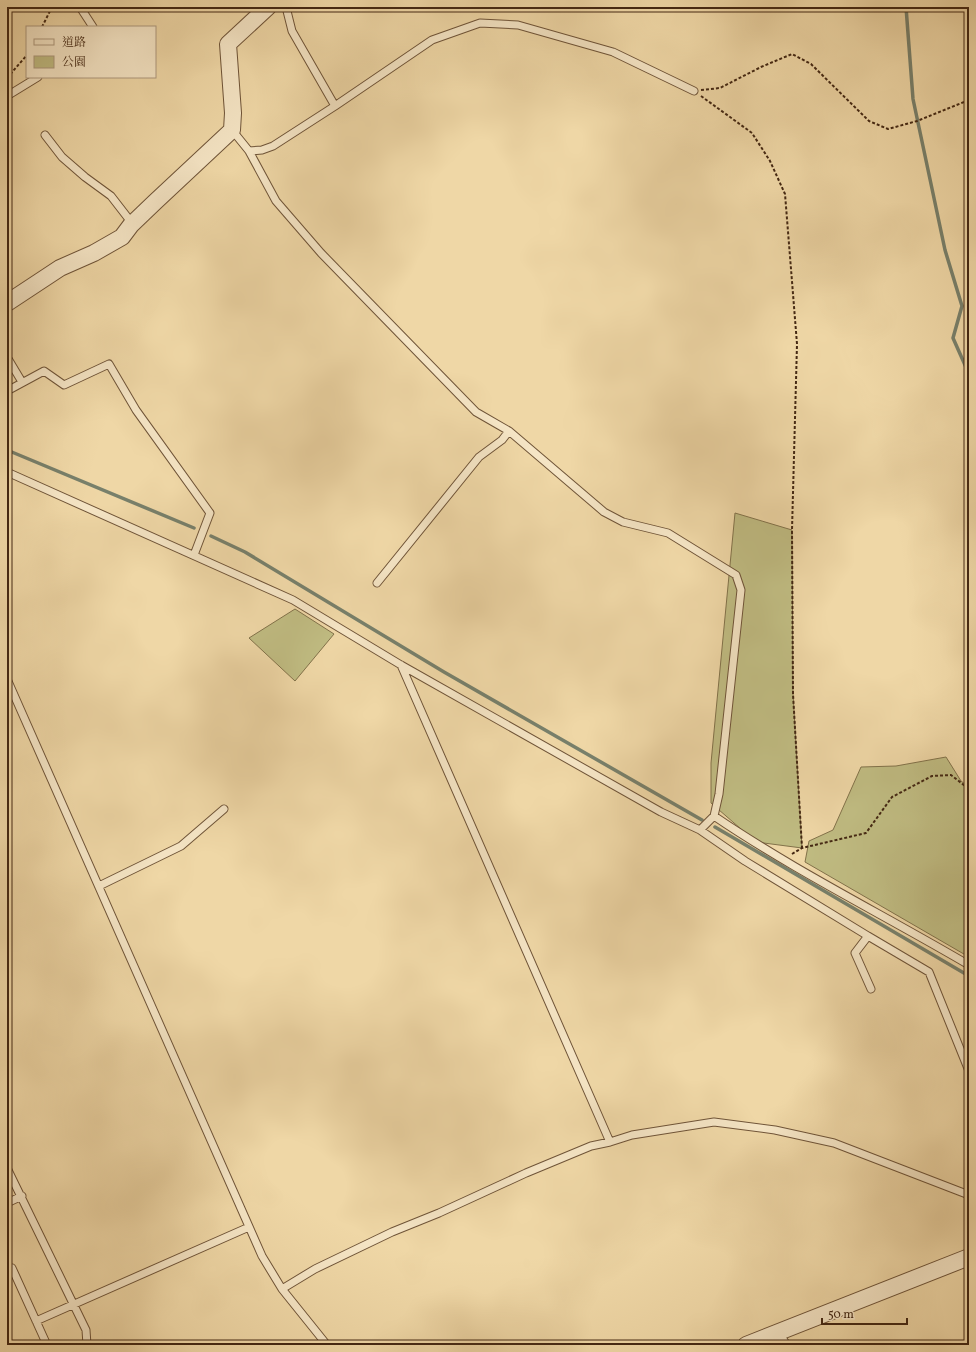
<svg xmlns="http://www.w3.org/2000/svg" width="976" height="1352" font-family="Vollkorn,'Noto Serif TC',serif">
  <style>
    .green { fill: #c0bc82; stroke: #82724a }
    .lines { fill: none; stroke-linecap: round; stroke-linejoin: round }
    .stream { stroke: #78806b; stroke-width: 3.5 }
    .service-casing { stroke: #6f5438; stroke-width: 9 }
    .tertiary-casing { stroke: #6f5438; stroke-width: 18 }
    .path { stroke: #442813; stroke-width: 2; stroke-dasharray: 3 2; stroke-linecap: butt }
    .service { stroke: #f5e5c5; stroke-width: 7 }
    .tertiary { stroke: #f5e5c5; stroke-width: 16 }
  </style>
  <rect width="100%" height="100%" fill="#efd7a6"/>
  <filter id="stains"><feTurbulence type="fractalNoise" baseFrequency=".005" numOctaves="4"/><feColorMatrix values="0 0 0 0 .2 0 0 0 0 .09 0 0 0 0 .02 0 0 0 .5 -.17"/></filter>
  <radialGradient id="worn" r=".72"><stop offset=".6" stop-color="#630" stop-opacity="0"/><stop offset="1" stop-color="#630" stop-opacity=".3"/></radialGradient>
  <path class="green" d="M735,513L792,530L793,694L802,848L756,842L711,803V763Z
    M295,609L334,634L295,681L249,638Z
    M946,757L961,781L969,787V957L805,862L809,841L833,830L861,767L896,766Z"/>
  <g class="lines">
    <path class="stream" d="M906,7L913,99L945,250L962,306L953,338L969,374
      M7,450L194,528
      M211,536L245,552L444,672L702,820
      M715,827L969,976"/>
    <g class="service-casing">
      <path id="service" d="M80,7L93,27
        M286,7L292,31L335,106
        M7,96L38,77
        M232,130L249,151L262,150L273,146L335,106L432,40L480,23L518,25L613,52L694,91
        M45,135L62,157L85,177L111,196L128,218L131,225
        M249,151L276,201L321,253L476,412L509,431
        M7,357L22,382
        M7,391L44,371L64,385L109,364L136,410L210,513L194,555
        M7,472L293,600L401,665L661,812L700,830L745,861L868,936
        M377,583L479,457L502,440L509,431L604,512L623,522L668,533L736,575L741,590L719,794L714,816L700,830
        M401,665L610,1142
        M7,679L262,1256L282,1289L327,1345
        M714,816C795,871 884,915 969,965
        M99,886L181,846L224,809
        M871,989L855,953L868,936L929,972L969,1071
        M7,1168L86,1330L87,1345
        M7,1203L22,1196
        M12,1268L47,1345
        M282,1289L315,1269L392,1232L439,1213L526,1173L591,1146L610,1142L632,1135L714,1122L775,1130L834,1143L969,1195
        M36,1321L249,1227
        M778,1332L787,1345"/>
    </g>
    <g class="tertiary-casing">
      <path id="tertiary" d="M7,303L60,268L94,253L122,237L131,225L155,202L232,130L233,113L228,44L268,7
        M746,1345L969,1257"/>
    </g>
    <path class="path" d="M42,27L52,7
      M7,78L27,55
      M701,90L720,88L761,67L792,54L811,64L869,121L888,129L917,121L969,100
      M701,96L752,133L770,161L785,194L797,344L792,530L793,694L802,848
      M792,854L802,848L866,833L892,797L932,776L951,775L969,789"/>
    <use href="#service" class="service"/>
    <use href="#tertiary" class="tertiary"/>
  </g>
  <rect width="976" height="1352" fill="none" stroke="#efd7a6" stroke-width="24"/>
  <rect x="8" y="8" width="960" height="1336" fill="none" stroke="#442813" stroke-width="2"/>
  <rect x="12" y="12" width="952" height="1328" fill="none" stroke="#442813"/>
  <rect x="26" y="26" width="130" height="52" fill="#f5e5c5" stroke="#ae997e"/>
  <rect x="34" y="39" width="20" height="6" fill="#f5e5c5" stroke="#ae997e"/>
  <text x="62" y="46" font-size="12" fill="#442813">道路</text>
  <rect x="34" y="56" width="20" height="12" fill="#c0bc82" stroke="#ae997e"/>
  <text x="62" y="66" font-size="12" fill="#442813">公園</text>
  <path d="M822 1318v6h85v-6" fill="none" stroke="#442813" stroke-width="2"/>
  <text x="828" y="1318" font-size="12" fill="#442813" stroke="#f5e5c5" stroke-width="3" paint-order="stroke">50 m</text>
  <rect width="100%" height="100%" filter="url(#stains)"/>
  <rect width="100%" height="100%" fill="url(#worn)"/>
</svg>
